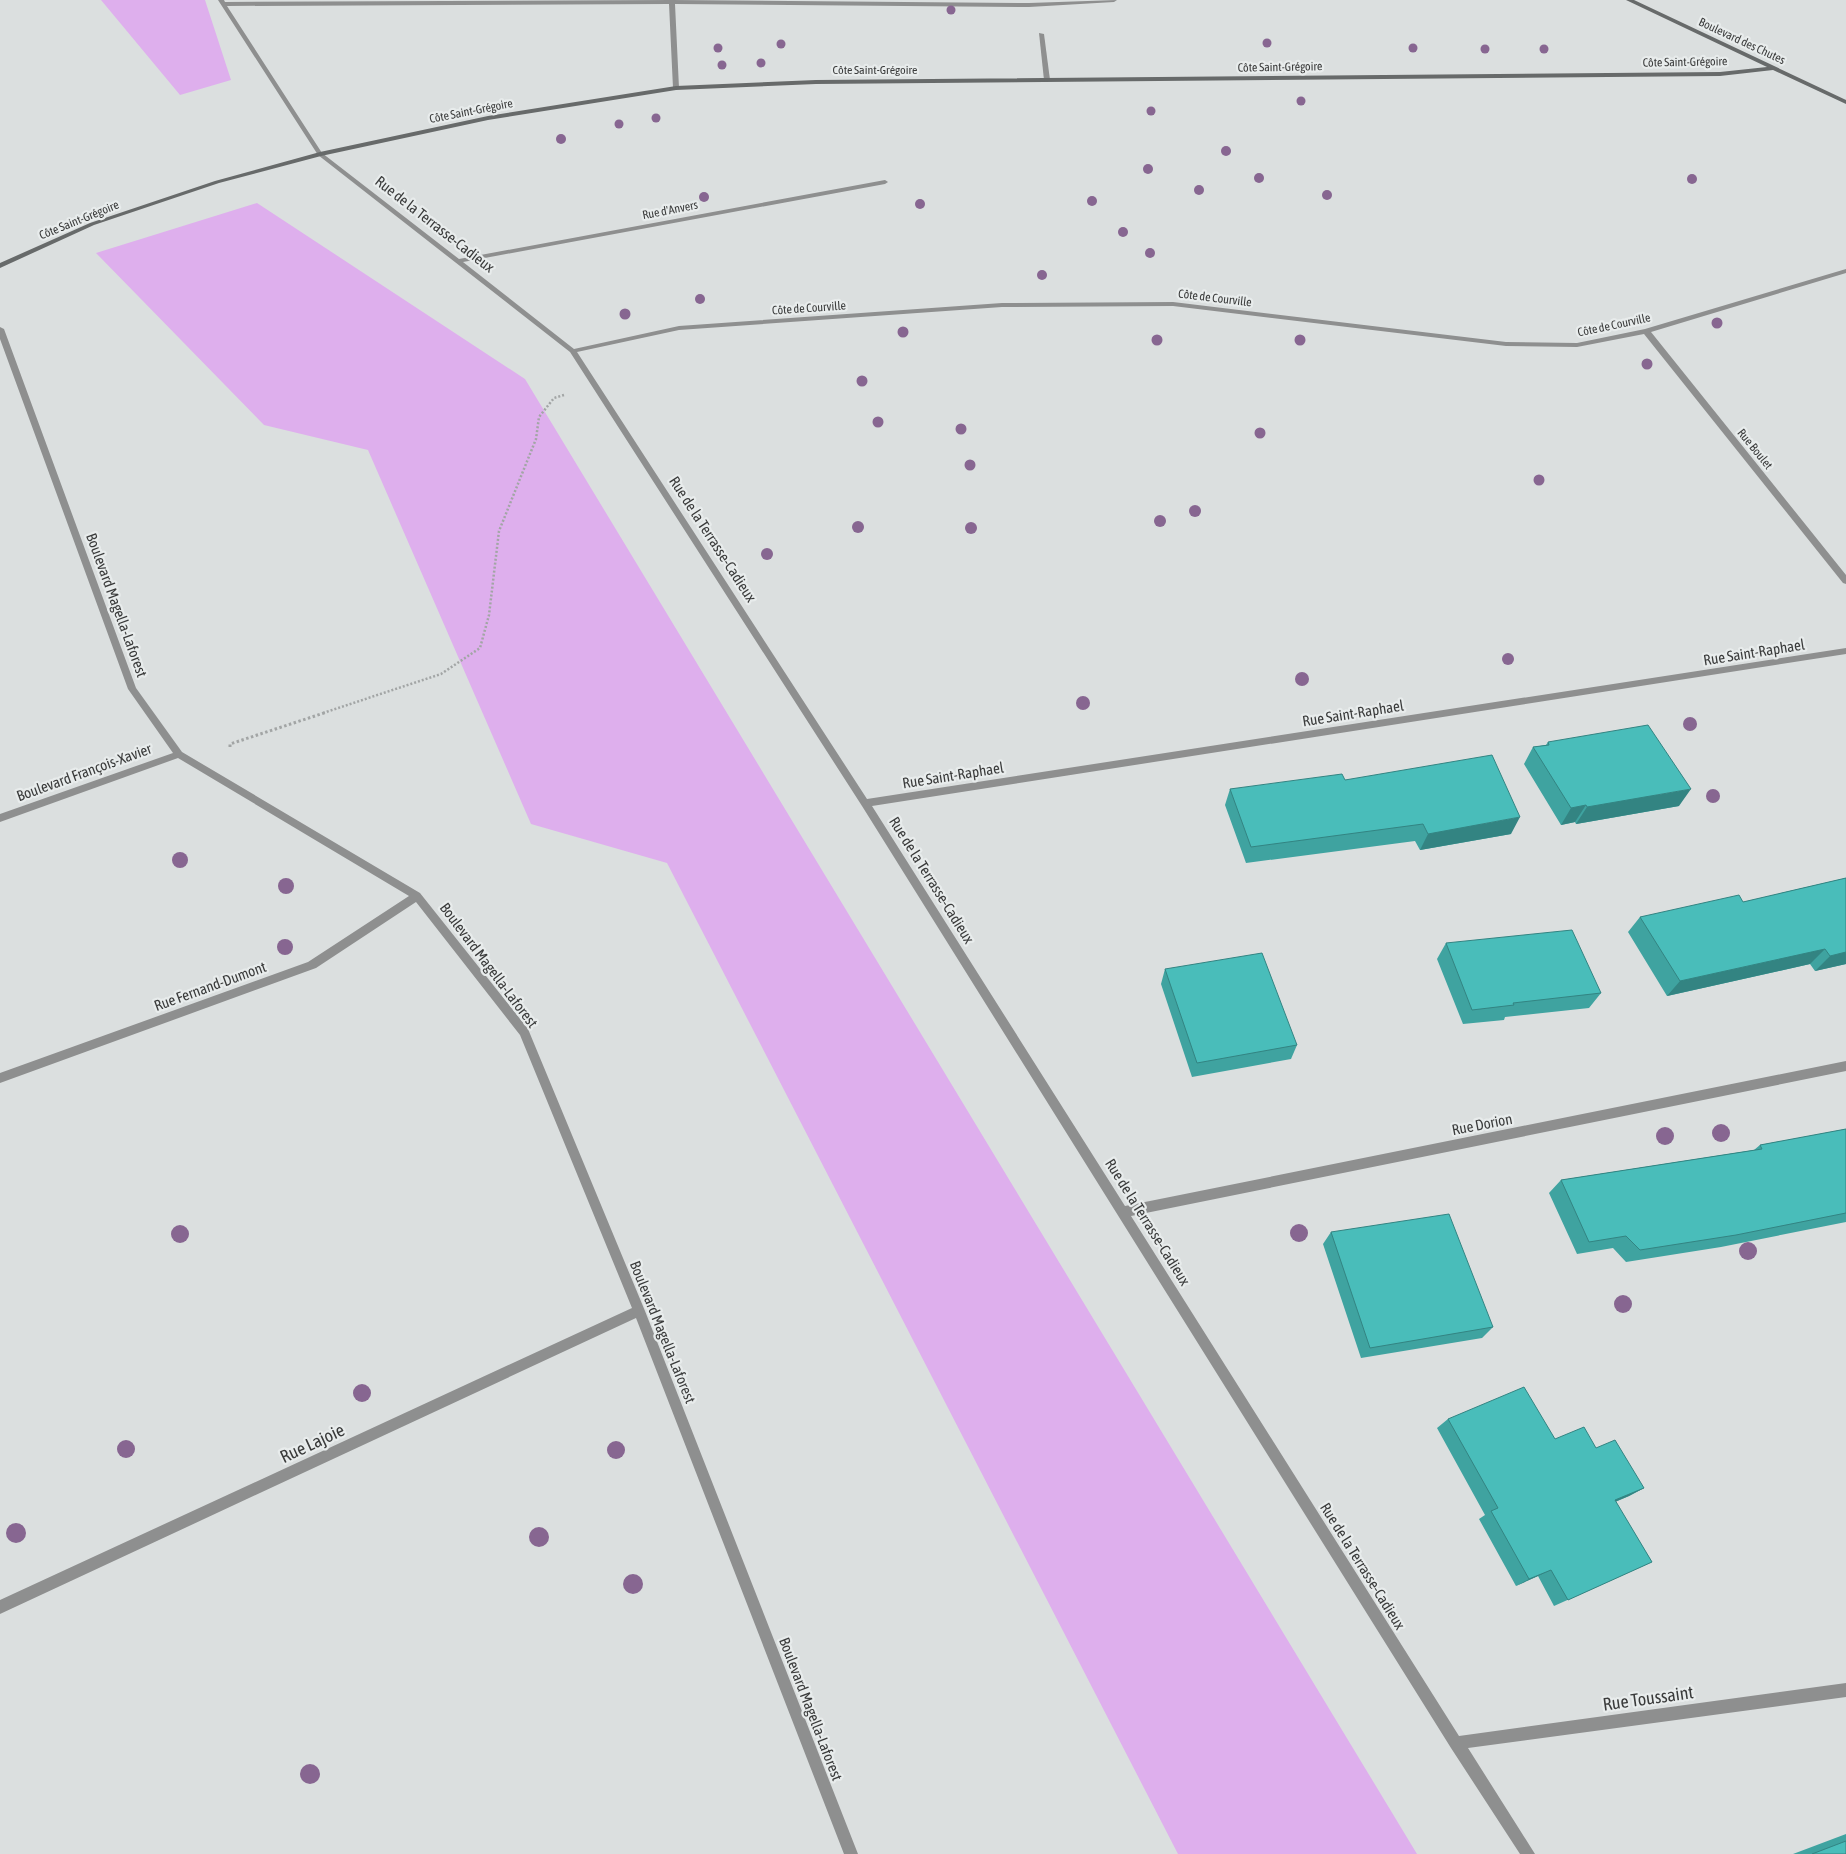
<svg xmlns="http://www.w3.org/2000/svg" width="1846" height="1854" font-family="'Asap Condensed',sans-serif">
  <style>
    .green { fill: #deafed }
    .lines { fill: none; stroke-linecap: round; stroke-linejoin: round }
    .path-far1 { stroke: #a2a5a5; stroke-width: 2.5; stroke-dasharray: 2 2; stroke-linecap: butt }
    .path { stroke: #a2a5a5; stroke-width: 3; stroke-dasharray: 2.5 2.5; stroke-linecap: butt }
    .lane { fill: #8e8f8f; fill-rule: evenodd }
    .street { fill: #8e8f8f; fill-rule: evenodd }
    .secondary { fill: #676a6a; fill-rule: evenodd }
    .tree { fill: #876691 }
    .wall { fill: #3fa3a0 }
    .shaded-wall { fill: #338482 }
    .building { fill: #49bdba; stroke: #338482 }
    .labels { text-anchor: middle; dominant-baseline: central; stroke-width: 4.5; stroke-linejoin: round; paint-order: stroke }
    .far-street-label { font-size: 12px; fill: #3a3b3b; stroke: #e8ecec }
    .street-label { font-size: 15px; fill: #3a3b3b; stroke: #e8ecec }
    .near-street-label { font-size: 18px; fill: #3a3b3b; stroke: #e8ecec }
  </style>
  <rect width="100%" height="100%" fill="#dbdfdf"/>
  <path class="green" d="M101,0H205L231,80L180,95Z
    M257,203L525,379L1417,1854H1178L667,863L531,824L368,450L264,425L96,253Z"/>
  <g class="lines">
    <path class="path-far1" d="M323,713L441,674L480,648L489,615L499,531L536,439L539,417L554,398L564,395"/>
    <path class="path" d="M230,747V744L327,712"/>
    <path class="lane" d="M1039,33L1044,34L1050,80L1047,82L1044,80Z"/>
    <path class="street" d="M218,0H224L225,2L672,0L1029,3L1117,0L1114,2L1029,7L675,4L679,88L676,90L673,88L669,4L227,6L322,153L459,259L885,180L888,182L885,184L463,262L574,349L679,326L1002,303L1173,302L1506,342L1577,343L1645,329L1846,269V273L1651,332L1846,575V584L1843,583L1644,334L1577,347L1506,346L1173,306L1002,307L679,330L577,352L867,799L1846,648V654L872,806L1125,1206L1846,1061V1071L1131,1216L1459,1736L1846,1683V1697L1468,1748L1535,1854H1520L1451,1748L862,806L570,352L318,155Z
      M0,327L4,329L136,688L182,752L420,893L528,1029L645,1311L858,1854H844L636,1318L0,1614V1600L632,1308L520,1035L416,902L316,968L0,1083V1073L308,962L409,896L178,758L0,822V814L173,753L128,689L0,339Z"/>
    <path class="secondary" d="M1626,0H1634L1846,100V104L1773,70L1720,76L816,84L676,90L488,120L321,156L219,183L94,225L0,268V263L90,223L215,181L320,152L488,116L676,86L816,80L1720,72L1767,67Z"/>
  </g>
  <g class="tree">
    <circle cx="951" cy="10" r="4.5"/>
    <circle cx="1267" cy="43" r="4.5"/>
    <circle cx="781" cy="44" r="4.5"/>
    <circle cx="718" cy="48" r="4.5"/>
    <circle cx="1413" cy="48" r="4.5"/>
    <circle cx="1485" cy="49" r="4.5"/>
    <circle cx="1544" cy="49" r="4.5"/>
    <circle cx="761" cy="63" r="4.5"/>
    <circle cx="722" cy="65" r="4.5"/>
    <circle cx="1301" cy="101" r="4.5"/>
    <circle cx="1151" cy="111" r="4.5"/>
    <circle cx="656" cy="118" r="4.5"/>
    <circle cx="619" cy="124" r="4.5"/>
    <circle cx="561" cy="139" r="5"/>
    <circle cx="1226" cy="151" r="5"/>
    <circle cx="1148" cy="169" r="5"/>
    <circle cx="1259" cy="178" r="5"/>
    <circle cx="1692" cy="179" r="5"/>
    <circle cx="1199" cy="190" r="5"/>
    <circle cx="1327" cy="195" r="5"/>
    <circle cx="704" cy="197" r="5"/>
    <circle cx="1092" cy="201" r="5"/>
    <circle cx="920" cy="204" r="5"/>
    <circle cx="1123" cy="232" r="5"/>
    <circle cx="1150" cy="253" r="5"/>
    <circle cx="1042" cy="275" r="5"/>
    <circle cx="700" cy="299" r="5"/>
    <circle cx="625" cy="314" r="5.5"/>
    <circle cx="1717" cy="323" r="5.5"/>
    <circle cx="903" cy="332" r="5.5"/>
    <circle cx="1157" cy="340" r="5.5"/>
    <circle cx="1300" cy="340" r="5.5"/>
    <circle cx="1647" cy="364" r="5.5"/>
    <circle cx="862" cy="381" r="5.5"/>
    <circle cx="878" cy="422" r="5.5"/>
    <circle cx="961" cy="429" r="5.5"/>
    <circle cx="1260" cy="433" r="5.5"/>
    <circle cx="970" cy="465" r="5.5"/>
    <circle cx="1539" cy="480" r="5.5"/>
    <circle cx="1195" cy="511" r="6"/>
    <circle cx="1160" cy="521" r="6"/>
    <circle cx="858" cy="527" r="6"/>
    <circle cx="971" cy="528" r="6"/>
    <circle cx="767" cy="554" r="6"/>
    <circle cx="1508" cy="659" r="6"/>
    <circle cx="1302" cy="679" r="7"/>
    <circle cx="1083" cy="703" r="7"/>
    <circle cx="1690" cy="724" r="7"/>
    <circle cx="1713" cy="796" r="7"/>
    <circle cx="180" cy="860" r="8"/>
    <circle cx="286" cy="886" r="8"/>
    <circle cx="285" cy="947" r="8"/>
    <circle cx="1721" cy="1133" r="9"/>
    <circle cx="1665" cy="1136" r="9"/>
    <circle cx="1299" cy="1233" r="9"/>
    <circle cx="180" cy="1234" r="9"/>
    <circle cx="1748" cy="1251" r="9"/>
    <circle cx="1623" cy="1304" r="9"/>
    <circle cx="362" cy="1393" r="9"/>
    <circle cx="126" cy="1449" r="9"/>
    <circle cx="616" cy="1450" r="9"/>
    <circle cx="16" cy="1533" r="10"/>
    <circle cx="539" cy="1537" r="10"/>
    <circle cx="633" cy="1584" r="10"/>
    <circle cx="310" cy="1774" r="10"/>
  </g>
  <path class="wall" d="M1548,742L1679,806L1576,824L1575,822L1561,825L1524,764L1533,747L1546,745Z
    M1345,780L1511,834L1420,850L1415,841L1246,863L1225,805L1230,789Z
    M1846,878V964L1815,971L1810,964L1667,996L1628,932L1640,917L1743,902Z
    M1446,943L1601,993L1589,1008L1505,1017L1504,1020L1463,1024L1437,959Z
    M1165,969L1297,1045L1291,1059L1192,1077L1161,984Z
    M1846,1129V1222L1721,1247L1626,1262L1613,1248L1577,1254L1549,1193L1561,1180L1754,1150L1760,1145Z
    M1331,1232L1493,1327L1482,1338L1361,1358L1323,1244Z
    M1448,1419L1596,1448L1644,1488L1629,1496L1615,1502L1652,1562L1554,1606L1538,1576L1516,1586L1479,1519L1485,1515L1437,1428Z
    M1846,1834V1854H1793Z"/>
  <path class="shaded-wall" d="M1691,789L1679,806L1576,824L1587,807Z
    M1586,805L1575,822L1561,825L1571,808Z
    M1520,817L1511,834L1420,850L1428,834Z
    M1825,949L1810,964L1667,996L1680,981Z
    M1846,952V964L1815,971L1830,956Z
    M1644,1488L1629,1496L1600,1508L1615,1500Z
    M1551,1570L1538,1576L1516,1586L1529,1579Z"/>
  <path class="building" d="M1648,725L1691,789L1587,807L1586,805L1571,808L1533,747L1549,745L1548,742Z
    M1492,755L1520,817L1428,834L1423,824L1251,847L1230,789L1342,774L1345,780Z
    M1846,878V952L1830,956L1825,949L1680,981L1640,917L1739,895L1743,902Z
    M1572,930L1601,993L1513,1003L1514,1005L1472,1010L1446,943Z
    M1262,953L1297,1045L1197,1063L1165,969Z
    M1846,1129V1213L1736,1235L1640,1250L1626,1236L1589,1242L1561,1180L1762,1149L1760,1145Z
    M1449,1214L1493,1327L1370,1348L1331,1232Z
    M1524,1387L1555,1439L1584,1427L1596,1448L1615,1440L1644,1488L1615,1500L1652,1562L1568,1600L1551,1570L1529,1579L1491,1511L1498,1508L1448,1419Z
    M1846,1841V1854H1812Z"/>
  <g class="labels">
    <g class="far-street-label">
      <text transform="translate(1742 41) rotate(25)">Boulevard des Chutes</text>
      <text transform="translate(1685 62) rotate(-1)">Côte Saint-Grégoire</text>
      <text transform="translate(1280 67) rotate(-1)">Côte Saint-Grégoire</text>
      <text x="875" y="70">Côte Saint-Grégoire</text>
      <text transform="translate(471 111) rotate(-11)">Côte Saint-Grégoire</text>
      <text transform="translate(670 210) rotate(-11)">Rue d'Anvers</text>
      <text transform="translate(79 220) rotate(-22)">Côte Saint-Grégoire</text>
      <text transform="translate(1215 298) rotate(7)">Côte de Courville</text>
      <text transform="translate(809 308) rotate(-4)">Côte de Courville</text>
      <text transform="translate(1614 325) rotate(-12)">Côte de Courville</text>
      <text transform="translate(1755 449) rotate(51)">Rue Boulet</text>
    </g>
    <g class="street-label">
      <text transform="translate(435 224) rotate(38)">Rue de la Terrasse-Cadieux</text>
      <text transform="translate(713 539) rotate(57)">Rue de la Terrasse-Cadieux</text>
      <text transform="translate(117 605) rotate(70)">Boulevard Magella-Laforest</text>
      <text transform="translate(1754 652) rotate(-9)">Rue Saint-Raphael</text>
      <text transform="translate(1353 713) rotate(-9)">Rue Saint-Raphael</text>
      <text transform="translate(84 772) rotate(-20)">Boulevard François-Xavier</text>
      <text transform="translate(953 775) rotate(-9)">Rue Saint-Raphael</text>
      <text transform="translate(932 880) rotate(58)">Rue de la Terrasse-Cadieux</text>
      <text transform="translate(489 965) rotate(53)">Boulevard Magella-Laforest</text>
      <text transform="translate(210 986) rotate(-20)">Rue Fernand-Dumont</text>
      <text transform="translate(1482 1124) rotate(-11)">Rue Dorion</text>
      <text transform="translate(1148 1222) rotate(58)">Rue de la Terrasse-Cadieux</text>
      <text transform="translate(663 1332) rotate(68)">Boulevard Magella-Laforest</text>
      <text transform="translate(1363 1566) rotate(58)">Rue de la Terrasse-Cadieux</text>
      <text transform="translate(811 1709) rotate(69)">Boulevard Magella-Laforest</text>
    </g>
    <g class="near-street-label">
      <text transform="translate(312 1443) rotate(-25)">Rue Lajoie</text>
      <text transform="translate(1648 1698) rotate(-8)">Rue Toussaint</text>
    </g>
  </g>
</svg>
